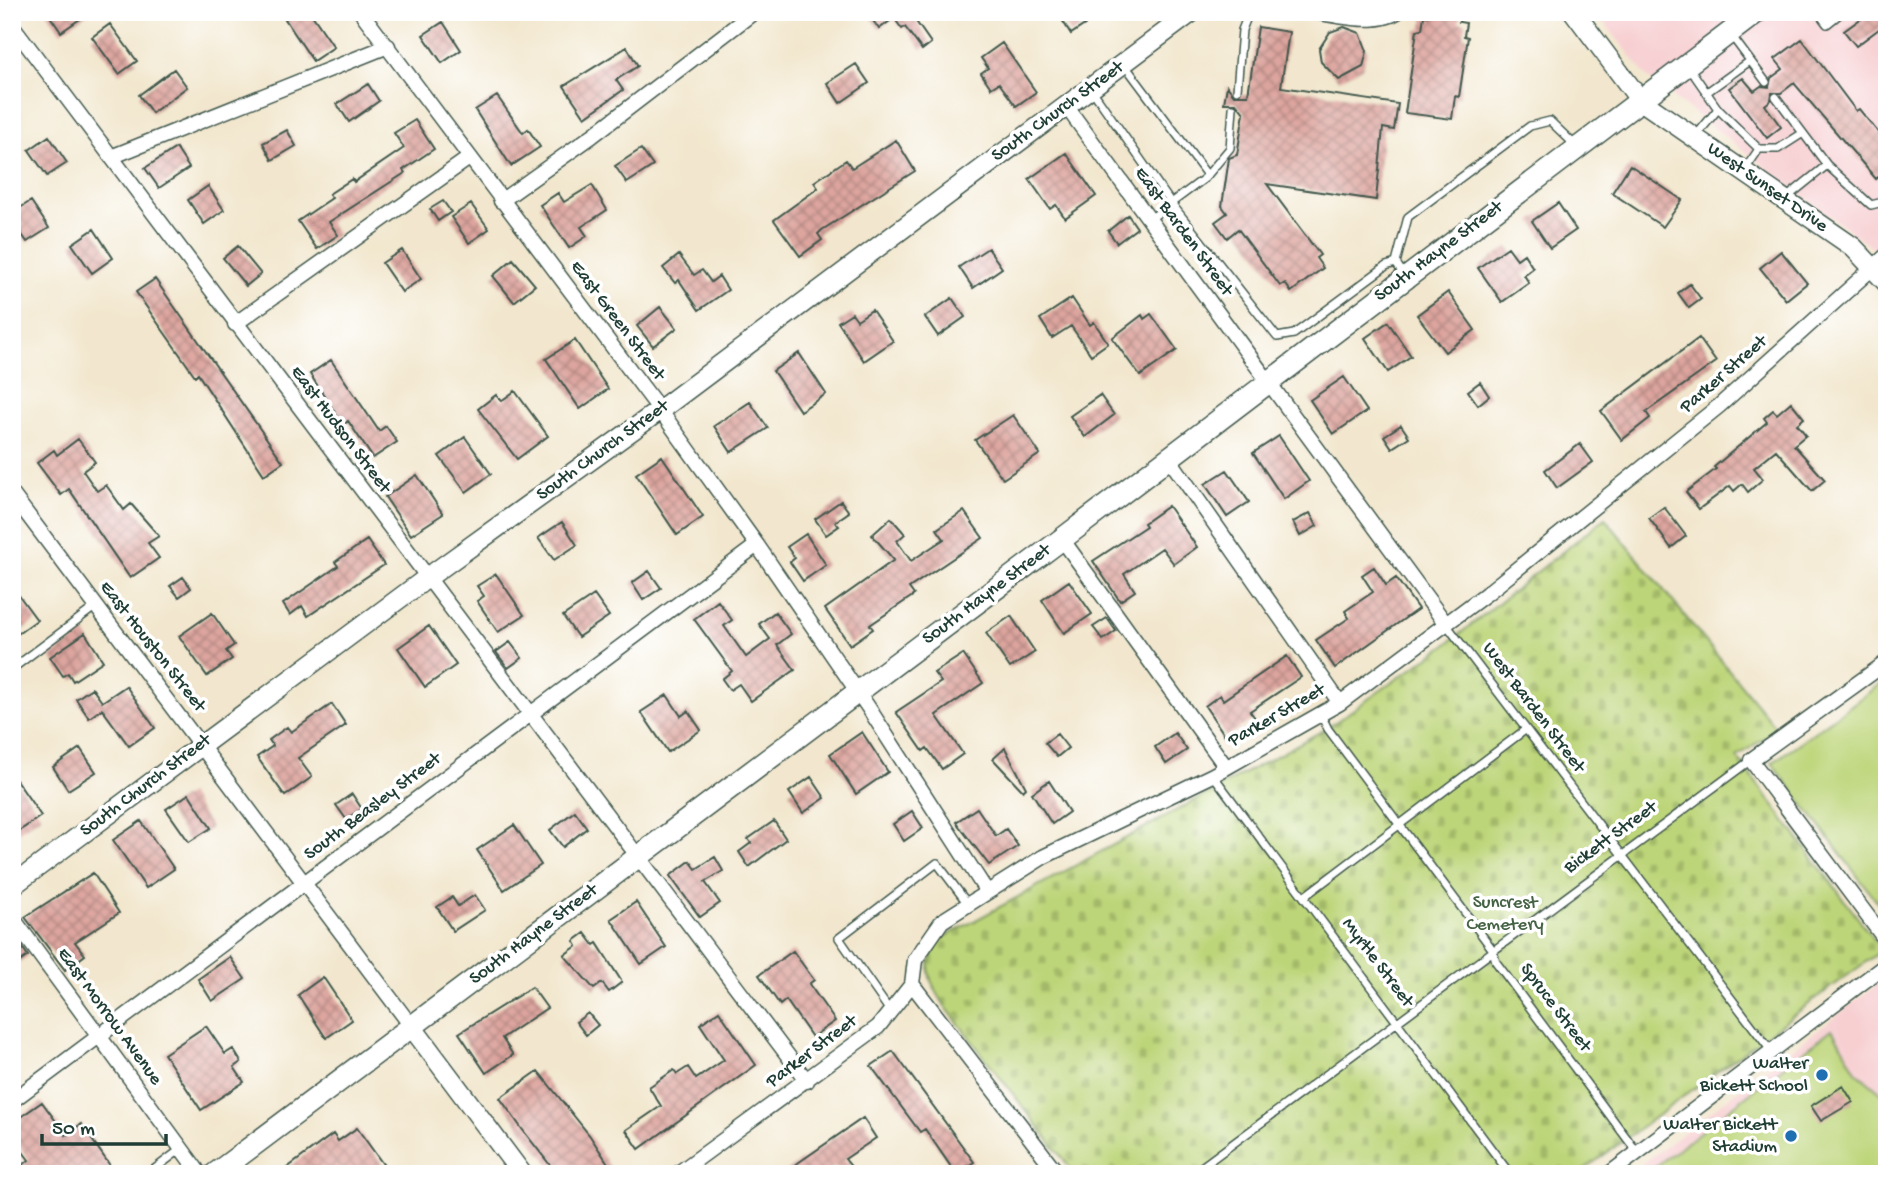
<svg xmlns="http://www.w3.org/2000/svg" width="1899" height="1186" font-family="'Gochi Hand',sans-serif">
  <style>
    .built { fill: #f7cfd1 }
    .cemetery { fill: url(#cemetery-stones); stroke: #6e8956; stroke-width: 2 }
    .park { fill: #bdd579; stroke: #6e8956; stroke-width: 2 }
    .building { fill: url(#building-cross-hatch) }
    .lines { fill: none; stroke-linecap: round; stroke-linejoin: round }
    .lane-casing { stroke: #3f564b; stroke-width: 10 }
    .street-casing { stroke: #3f564b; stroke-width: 17 }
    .secondary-casing { stroke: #3f564b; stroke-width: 22 }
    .primary-casing { stroke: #3f564b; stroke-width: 24 }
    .lane { stroke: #fff; stroke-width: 7 }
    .street { stroke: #fff; stroke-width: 14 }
    .secondary { stroke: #fff; stroke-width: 19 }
    .primary { stroke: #fff; stroke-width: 21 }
    .poi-dot { fill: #1f6fb2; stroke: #fff; stroke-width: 2.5 }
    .labels { text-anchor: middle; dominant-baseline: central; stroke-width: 7; stroke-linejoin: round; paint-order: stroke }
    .street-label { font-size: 19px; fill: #1f3d34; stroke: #fff }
    .park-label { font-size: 19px; fill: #466345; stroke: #fff }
    .poi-label { font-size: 19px; fill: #1f3d34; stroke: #fff; text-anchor: end }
  </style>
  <defs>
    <pattern id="cemetery-stones" width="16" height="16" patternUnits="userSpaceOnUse" patternTransform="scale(1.75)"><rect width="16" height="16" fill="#bdd579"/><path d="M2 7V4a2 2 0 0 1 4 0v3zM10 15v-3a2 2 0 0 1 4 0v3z" fill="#a2b869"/></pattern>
    <pattern id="building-cross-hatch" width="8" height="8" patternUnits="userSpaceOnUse" patternTransform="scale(1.75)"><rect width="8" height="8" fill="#dea59f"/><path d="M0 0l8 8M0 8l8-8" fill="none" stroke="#b38882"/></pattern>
  </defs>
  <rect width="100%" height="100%" fill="#fff"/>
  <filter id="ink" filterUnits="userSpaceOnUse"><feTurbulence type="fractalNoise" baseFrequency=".0143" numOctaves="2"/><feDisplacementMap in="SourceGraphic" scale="14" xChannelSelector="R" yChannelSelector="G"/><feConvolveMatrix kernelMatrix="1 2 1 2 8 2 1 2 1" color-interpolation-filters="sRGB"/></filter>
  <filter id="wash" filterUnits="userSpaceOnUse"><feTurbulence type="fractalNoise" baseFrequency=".00686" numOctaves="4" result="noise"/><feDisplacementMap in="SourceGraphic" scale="28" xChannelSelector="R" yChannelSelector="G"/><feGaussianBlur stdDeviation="1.57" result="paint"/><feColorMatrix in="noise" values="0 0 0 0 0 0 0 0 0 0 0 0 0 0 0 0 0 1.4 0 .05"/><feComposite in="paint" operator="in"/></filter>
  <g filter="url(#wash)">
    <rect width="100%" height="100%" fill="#f2e7ce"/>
    <path class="built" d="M1596,12H1887V239L1875,250L1649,79Z
      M1887,977V1174H1629Z"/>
    <path class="cemetery" d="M1605,518L1777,729L1737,757L1882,950L1578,1174H1075L945,1006C927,976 923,971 939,940L1324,730L1447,644Z"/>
    <path class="park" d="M1887,679V915L1772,763Z
      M1832,1029L1857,1072L1887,1097V1174H1646Z"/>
    <g id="blocks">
      <path class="building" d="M47,12H90L61,32Z
        M296,12H310L334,47L313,61L285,19Z
        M867,12H926L915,20L931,43L922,50L905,27L902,29L894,18L879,29Z
        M1057,12H1104L1071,34Z
        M1429,12H1461L1459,22L1466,23L1464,36L1468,37L1459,97L1455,96L1452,119L1405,113L1417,30L1422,29L1424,16H1428Z
        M1870,12H1887V23L1856,46L1844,31Z
        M443,22L461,50L442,63L423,35Z
        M110,24L137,61L119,74L92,37Z
        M1258,27L1289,32L1281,87L1398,104L1394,130L1383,128L1376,200L1267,184L1320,255L1316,258L1323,268L1291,292L1285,283L1280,286L1238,229L1227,238L1215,222L1227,213L1222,206L1229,158L1237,155L1244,113L1236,103H1224L1227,86L1234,95H1248Z
        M1344,27L1360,33L1367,51L1363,67L1339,80L1321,62L1319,49L1330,32Z
        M1802,39L1856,111L1859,109L1887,143V170L1876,179L1794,83L1781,93H1772L1771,100L1765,105L1781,127L1767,138L1729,88L1743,78L1754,91L1761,86L1769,87L1771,78L1783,69L1775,59Z
        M1002,43L1036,92L1016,106L999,83L991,88L981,73L988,68L981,58Z
        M627,47L638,66L616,80L623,90L585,117L564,86Z
        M856,64L869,83L840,103L827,83Z
        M174,69L187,87L152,113L139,95Z
        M368,84L379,101L349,122L337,104Z
        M497,96L523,133L528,129L540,147L511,166L475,110Z
        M415,120L434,149L403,170L405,173L329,222L338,235L317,249L298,221L332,198L329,194L352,179L354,182L404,148L394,133Z
        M287,130L296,146L272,160L263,143Z
        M49,136L67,163L47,176L29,150Z
        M896,140L915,171L822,230L818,234L822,240L800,256L774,220L818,188L814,182L846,160L852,168Z
        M176,148L189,168L159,188L145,168Z
        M641,149L653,166L627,183L615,166Z
        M1066,153L1096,196L1065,218L1056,205L1050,209L1029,179Z
        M1630,165L1682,200L1663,227L1612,193Z
        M592,185L607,210L581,227L587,236L569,248L540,205L558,193L564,202Z
        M208,186L224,210L204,224L188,200Z
        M31,201L49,228L27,242L12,220V213Z
        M443,201L451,212L438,221L430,209Z
        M1558,203L1576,230L1550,248L1532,221Z
        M471,204L489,229L469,243L451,217Z
        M1128,215L1137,228L1117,243L1108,231Z
        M94,229L113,258L92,273L72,244Z
        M238,246L261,274L246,286L223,258Z
        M1508,247L1517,259L1524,254L1533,268L1524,275L1529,283L1502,302L1478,268Z
        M988,248L1002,268L973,288L959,267Z
        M402,250L421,279L402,292L382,263Z
        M1781,251L1807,283L1786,300L1760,268Z
        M679,255L694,275L702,270L711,282L719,276L728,290L699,310L679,280L675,283L663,268Z
        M513,259L535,285L514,302L493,276Z
        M155,279L283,462L264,475L198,374L195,376L136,292Z
        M1690,284L1701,299L1689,308L1678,293Z
        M1448,292L1475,330L1445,352L1417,315Z
        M952,298L965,317L938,336L925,317Z
        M1072,298L1090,325L1094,322L1108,343L1091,355L1071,326L1052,338L1040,319Z
        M660,307L677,328L653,346L637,326Z
        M872,310L893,341L864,361L838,322L852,313L857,320Z
        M1151,314L1177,350L1140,376L1112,338L1142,315L1144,319Z
        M1388,322L1411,356L1388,372L1365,338Z
        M1699,338L1716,362L1646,412L1650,418L1622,440L1601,411Z
        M575,340L608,389L580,409L546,359Z
        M799,353L826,394L800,411L773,371Z
        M331,360L379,431L386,426L397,442L373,458L348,421L343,425L310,374Z
        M1344,377L1367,411L1333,434L1310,400Z
        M1480,382L1489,396L1478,405L1468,391Z
        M515,391L548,436L517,459L478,409L496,395L501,401Z
        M1100,395L1114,415L1085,437L1070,416Z
        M750,402L768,428L731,452L714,426Z
        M1791,402L1804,418L1797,424L1806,435L1794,445L1825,480L1812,491L1776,450L1754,468L1763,479L1748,492L1742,484L1734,491L1730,486L1699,509L1686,492L1716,469L1714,467L1767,422L1764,418L1773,410L1777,414Z
        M1013,415L1040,454L1003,479L975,440Z
        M1401,425L1409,437L1392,448L1384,436Z
        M1279,436L1309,481L1284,499L1253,453Z
        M465,437L491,474L466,492L439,456Z
        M78,439L95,462L83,471L97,491L106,485L124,510L131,504L159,536L148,543L159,558L130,578L69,489L61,495L37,463L54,450L57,455Z
        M1580,444L1593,462L1557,488L1545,470Z
        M662,456L703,517L677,535L636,474Z
        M1227,470L1249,502L1227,517L1205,484Z
        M417,475L443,514L411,535L385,497Z
        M841,501L849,512L835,522L839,526L826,535L815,519Z
        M1168,506L1197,547L1174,564L1162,548L1124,574L1135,591L1120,601L1093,561L1146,526L1144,523Z
        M1664,507L1686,536L1671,548L1649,518Z
        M964,511L983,538L909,588L914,595L870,625L873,629L850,645L825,609L894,560L872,535L891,518L905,534L897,541L911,561L944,539L937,529Z
        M1310,513L1317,526L1300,536L1293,522Z
        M562,522L577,545L554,560L538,538Z
        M806,534L826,565L803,581L790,562L795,558L787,547Z
        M367,540L384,565L308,616L302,606L290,615L283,604L338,566L335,562Z
        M1374,567L1386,585L1396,578L1418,609L1335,668L1316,640L1349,618L1345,611L1373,592L1362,575Z
        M649,571L661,588L643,600L632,583Z
        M496,574L524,615L498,632L477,601L484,596L477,586Z
        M183,577L191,588L179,597L170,586Z
        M1069,581L1092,614L1064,633L1042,600Z
        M12,586L37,620L12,638Z
        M594,595L609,616L578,637L563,616Z
        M718,601L732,620L724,626L746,657L770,639L759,624L775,612L791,634L777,645L795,670L751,701L739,684L730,690L722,679L732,671L694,619Z
        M212,613L234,645L226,651L232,659L207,676L179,636Z
        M1011,616L1035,652L1010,668L986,633Z
        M1107,618L1116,631L1103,640L1093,627Z
        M429,626L456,665L425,687L398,648Z
        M85,633L103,661L73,681L68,673L63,676L50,657Z
        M510,642L522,658L508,668L496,652Z
        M963,654L983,683L936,715L963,754L942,769L927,748L923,751L896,712L941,682L934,673Z
        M1287,656L1301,677L1250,711L1255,718L1226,737L1205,706L1220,695L1223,700Z
        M126,686L155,728L129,746L102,709L89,718L76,699L92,688L102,702Z
        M667,695L681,716L688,711L701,730L668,752L641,712Z
        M332,704L346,725L298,758L312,777L285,796L257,757L273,746L269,740L287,727L291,732Z
        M862,732L888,772L856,794L830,754Z
        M1175,733L1187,750L1166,764L1155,747Z
        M1057,734L1068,748L1057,757L1045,743Z
        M80,748L96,772L68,790L53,767Z
        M1005,748L1026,788L1023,791L993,759Z
        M12,774L41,816L19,831L12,821Z
        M811,777L825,798L803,813L789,792Z
        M1049,781L1069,812L1052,824L1032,793Z
        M189,794L211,828L189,842L166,809Z
        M352,794L362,809L346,819L336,805Z
        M977,808L996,836L1006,829L1018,846L989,865L956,822Z
        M575,811L587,828L563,847L550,830Z
        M912,811L923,828L904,841L893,824Z
        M141,821L174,869L146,888L113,840Z
        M774,821L786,839L749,867L739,852L751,843L748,839Z
        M514,825L541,865L504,890L477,850Z
        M715,857L723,871L705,882L720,903L700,917L670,876L690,861L696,869Z
        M93,873L119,913L75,942L85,955L65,970L25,917Z
        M475,895L485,910L453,931L437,907L452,897L458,906Z
        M636,902L666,947L641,964L611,919Z
        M585,933L594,945L597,943L622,982L609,992L602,983L594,989L564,955L577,946L574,941Z
        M14,935L28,956L12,967V936Z
        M793,951L814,980L809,984L835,1021L812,1037L786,1000L780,1005L759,975Z
        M230,957L245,979L212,1001L198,979Z
        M323,977L352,1020L326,1038L298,995Z
        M532,987L547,1008L502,1038L513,1055L486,1073L459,1033Z
        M719,1011L756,1065L639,1149L626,1130L661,1106L649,1087L674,1070L677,1074L688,1067L696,1079L724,1060L700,1024Z
        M588,1013L598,1025L586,1035L576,1022Z
        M206,1026L225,1054L233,1049L241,1062L234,1067L244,1082L201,1110L164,1054Z
        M893,1051L974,1162L956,1174L925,1129L920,1132L871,1066Z
        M538,1071L590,1136L615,1174H557L522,1129L500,1098Z
        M1843,1086L1853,1102L1821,1121L1811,1106Z
        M42,1102L66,1135L81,1124L111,1167L102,1174H12L29,1160L12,1137V1123Z
        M863,1118L876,1138L845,1159L857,1174H841L835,1166L825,1174H782Z
        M357,1128L390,1174H279L333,1134L338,1141Z"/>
    </g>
  </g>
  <g filter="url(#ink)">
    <use href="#blocks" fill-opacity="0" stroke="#3f564b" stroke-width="2"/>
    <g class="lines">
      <g class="lane-casing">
        <path id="lane" d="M1295,12C1327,16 1377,33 1403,12
          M1818,12L1827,24L1842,12
          M1731,35L1766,82
          M1124,64L1207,175
          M1688,66L1718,109L1695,137
          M1092,90L1171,203L1277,337L1294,334L1386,266L1396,263
          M1237,90L1242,30L1249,12
          M1707,92L1750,61
          M1776,97L1827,165
          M1718,109L1759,149L1744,171
          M1759,149H1778L1803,133
          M1785,199L1827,165L1871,205L1887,201
          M1150,219L1205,178L1230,148L1233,108
          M1405,277L1396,263L1408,217L1530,126L1550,121L1575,145
          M1446,624L1772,1052
          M12,669L96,606
          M1321,715L1328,729L1493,950L1496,962L1637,1152
          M1213,775L1510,1174
          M1305,896L1525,730
          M890,1011L839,938L937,863L968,904
          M148,1174L181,1149
          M1192,1174L1751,760"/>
      </g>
      <g class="street-casing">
        <path id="street" d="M361,12L660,410L757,545L868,707L987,892
          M12,25L807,1081
          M1066,106L1446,624
          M111,157L388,46
          M501,201L592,136L754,12
          M235,324L469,158
          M1168,457L1340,703
          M12,494L412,1027
          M1062,539L1226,767
          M1887,662L1751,760L1887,942
          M12,917L200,1174
          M912,984L1058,1174
          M12,1101L757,545
          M677,1174L878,1027L912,984L915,960L942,921L1043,857L1213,775L1340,703L1486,594L1719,406L1887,255
          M1609,1174L1887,964"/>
      </g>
      <g class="secondary-casing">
        <path id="secondary" d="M1574,12L1640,100L1853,247L1887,283
          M12,886L427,578L660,410L1192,12
          M412,1027L522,1174"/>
      </g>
      <g class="primary-casing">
        <path id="primary" d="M215,1174L1062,539L1757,12"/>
      </g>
      <use href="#lane" class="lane"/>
      <use href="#street" class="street"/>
      <use href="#secondary" class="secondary"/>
      <use href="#primary" class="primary"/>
    </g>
  </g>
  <g class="poi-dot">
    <circle cx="1822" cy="1075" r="7"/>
    <circle cx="1791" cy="1136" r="7"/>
  </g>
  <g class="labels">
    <g class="street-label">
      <text transform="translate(1058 112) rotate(-36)">South Church Street</text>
      <text transform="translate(1767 188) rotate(35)">West Sunset Drive</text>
      <text transform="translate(1183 232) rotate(54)">East Barden Street</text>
      <text transform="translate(1439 252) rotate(-37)">South Hayne Street</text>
      <text transform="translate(617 321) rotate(53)">East Green Street</text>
      <text transform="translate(1724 375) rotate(-41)">Parker Street</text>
      <text transform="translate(340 430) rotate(53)">East Hudson Street</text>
      <text transform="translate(603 451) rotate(-36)">South Church Street</text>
      <text transform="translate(987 595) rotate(-37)">South Hayne Street</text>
      <text transform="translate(152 647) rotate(52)">East Houston Street</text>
      <text transform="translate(1533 708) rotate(53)">West Barden Street</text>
      <text transform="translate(1277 716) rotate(-30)">Parker Street</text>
      <text transform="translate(146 786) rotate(-37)">South Church Street</text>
      <text transform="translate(373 807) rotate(-37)">South Beasley Street</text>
      <text transform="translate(1611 838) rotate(-36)">Bickett Street</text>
      <text transform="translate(534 935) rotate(-37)">South Hayne Street</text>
      <text transform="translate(1377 963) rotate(53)">Myrtle Street</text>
      <text transform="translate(1555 1008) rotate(53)">Spruce Street</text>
      <text transform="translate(109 1017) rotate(54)">East Morrow Avenue</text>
      <text transform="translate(812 1052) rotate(-37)">Parker Street</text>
    </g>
    <g class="park-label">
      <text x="1505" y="903">Suncrest<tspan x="1505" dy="22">Cemetery</tspan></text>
    </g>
    <g class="poi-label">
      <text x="1808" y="1064">Walter<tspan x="1808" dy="22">Bickett School</tspan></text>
      <text x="1777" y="1125">Walter Bickett<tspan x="1777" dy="22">Stadium</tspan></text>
    </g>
  </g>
  <rect width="1899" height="1186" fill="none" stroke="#fff" stroke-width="42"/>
  <path d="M42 1134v10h124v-10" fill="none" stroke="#1f3d34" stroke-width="3.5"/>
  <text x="52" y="1134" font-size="21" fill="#1f3d34" stroke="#ffffff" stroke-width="5" paint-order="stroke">50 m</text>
</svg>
